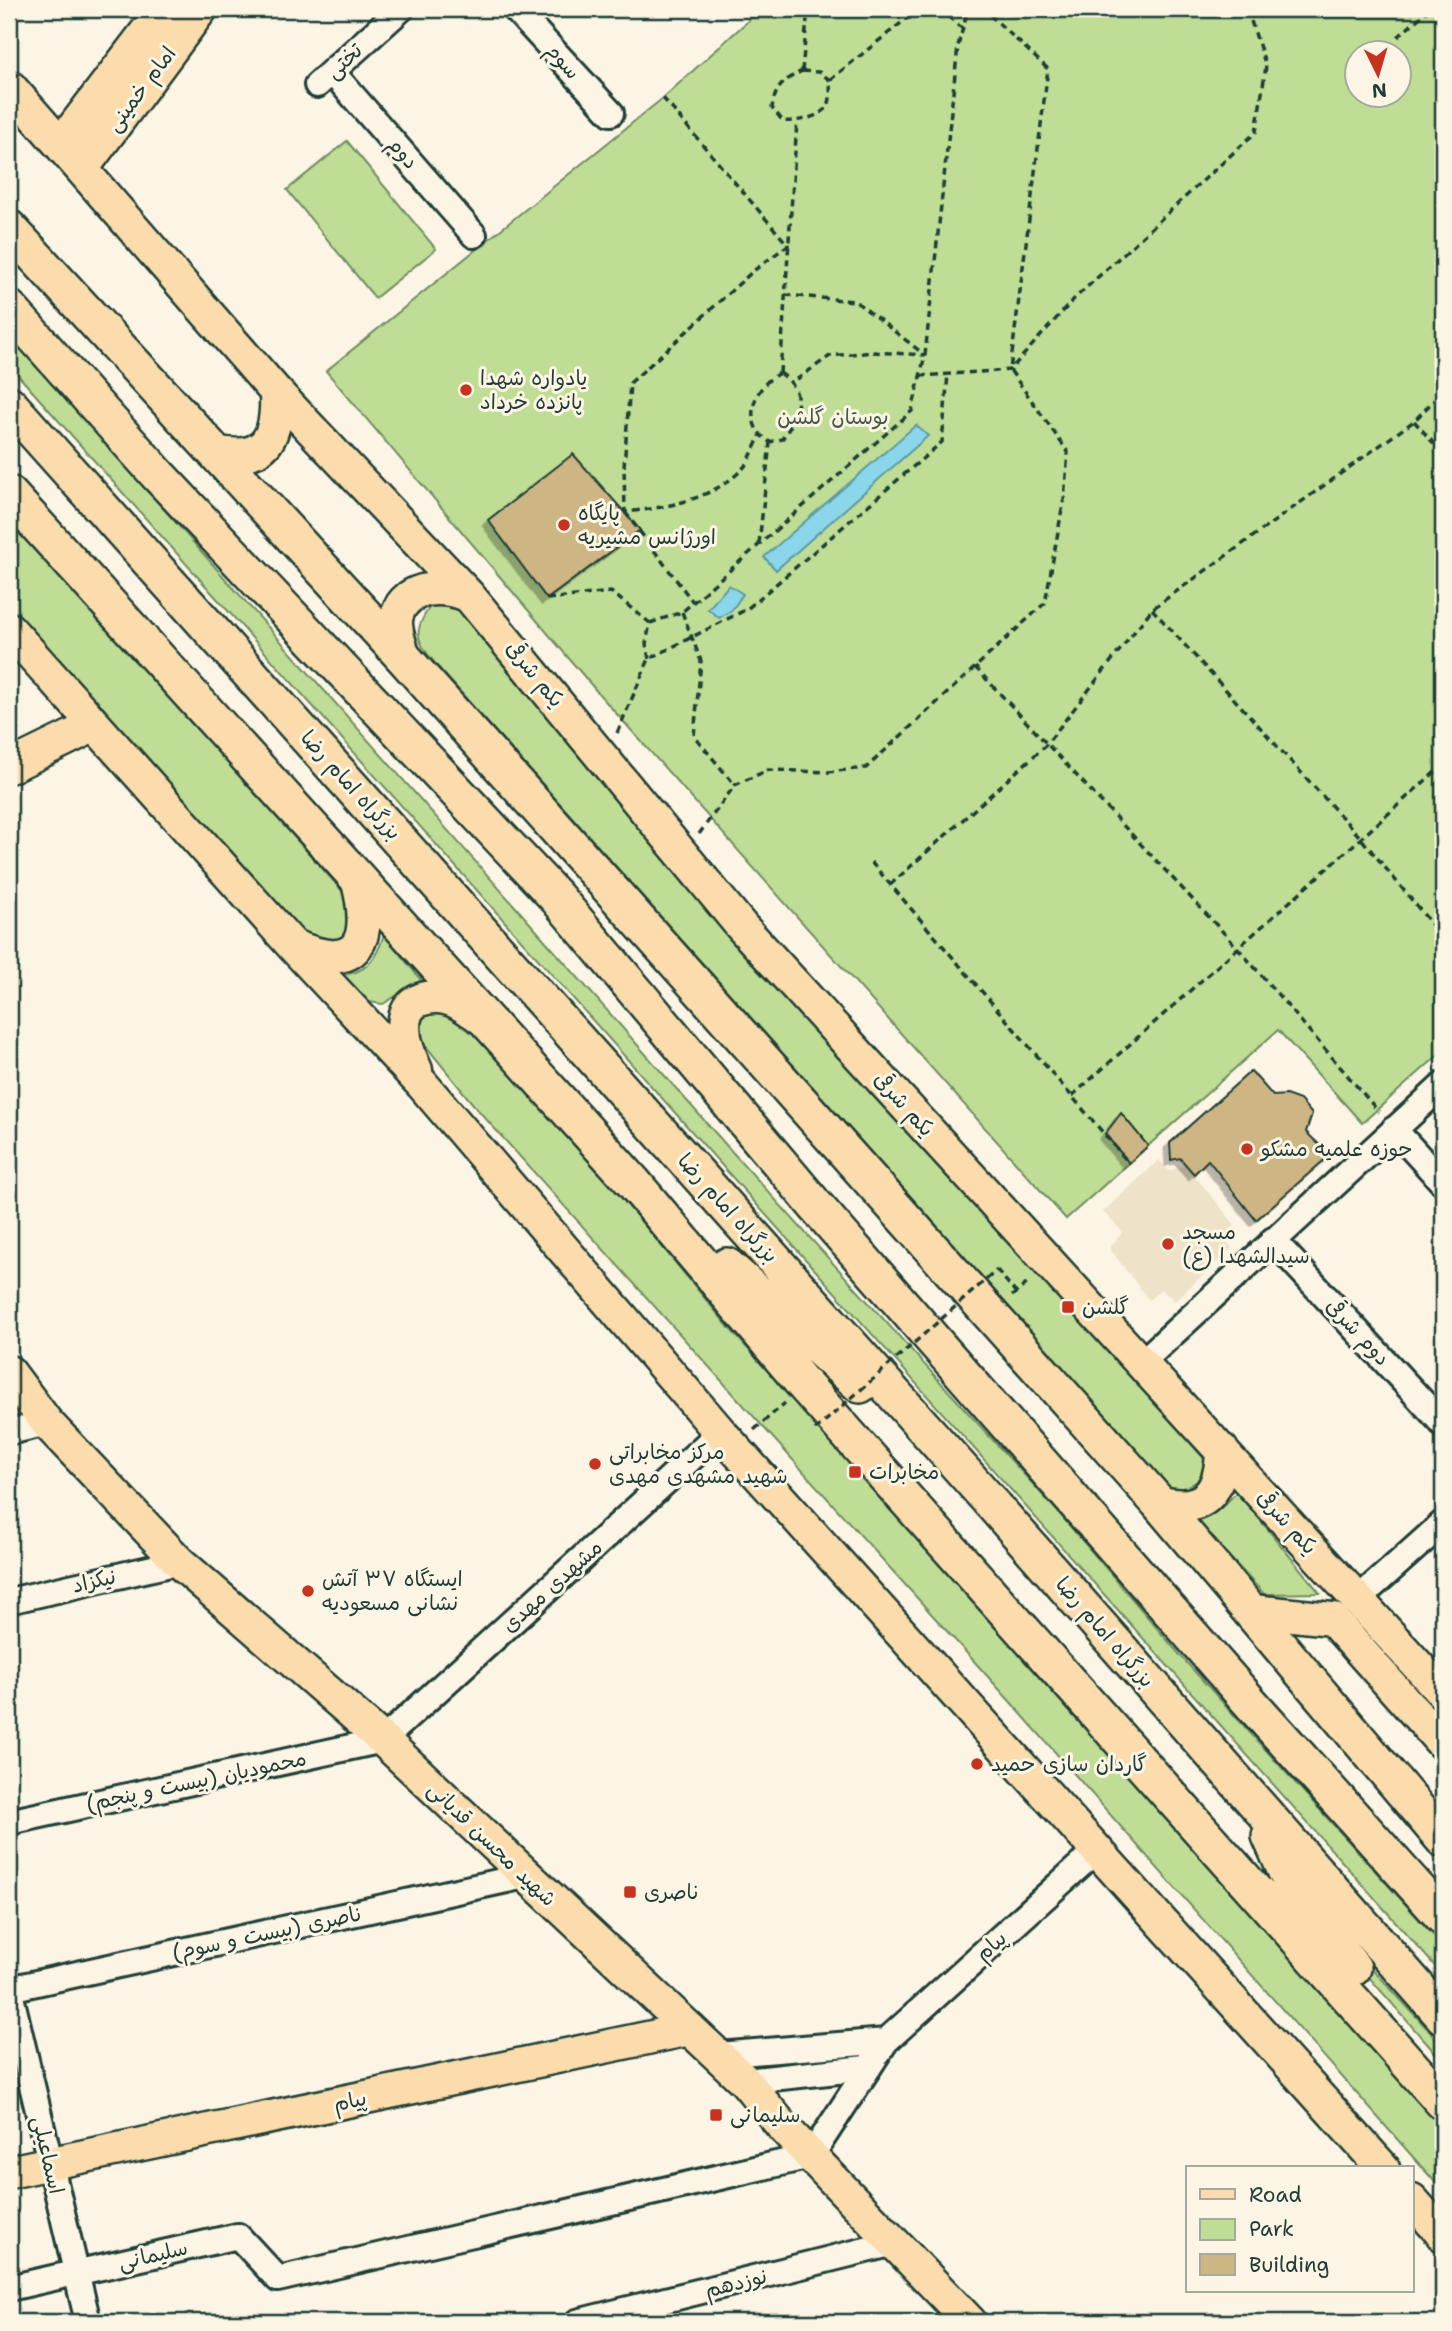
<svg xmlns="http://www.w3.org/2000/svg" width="1452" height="2331" font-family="'Shantell Sans','Playpen Sans Arabic',sans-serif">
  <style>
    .built { fill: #eee2c8 }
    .green { fill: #bfdd95; stroke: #6f8d64; stroke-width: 2; fill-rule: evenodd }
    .water { fill: #8ad6ea; stroke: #5f99a1; stroke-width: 2 }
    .building { fill: #ceb584; stroke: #1f3d34; stroke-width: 2; filter: url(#shadow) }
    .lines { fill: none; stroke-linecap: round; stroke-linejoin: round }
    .minor-casing { stroke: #1f3d34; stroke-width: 30 }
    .major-casing { stroke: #1f3d34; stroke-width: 37 }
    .highway-casing { stroke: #1f3d34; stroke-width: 40 }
    .path { stroke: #1f3d34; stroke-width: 3.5; stroke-dasharray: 7 5; stroke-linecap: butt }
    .minor { stroke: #fcf5e5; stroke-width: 24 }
    .major { stroke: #fcdcac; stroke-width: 32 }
    .highway { stroke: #fcdcac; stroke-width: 35 }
    .path-bridge { stroke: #1f3d34; stroke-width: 3.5; stroke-dasharray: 7 5; stroke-linecap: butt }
    .poi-dot { fill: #c8321e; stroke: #fcf5e5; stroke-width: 2.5 }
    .labels { text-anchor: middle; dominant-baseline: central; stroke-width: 6; stroke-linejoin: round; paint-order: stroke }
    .street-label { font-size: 21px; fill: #1f3d34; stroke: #fcf5e5 }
    .poi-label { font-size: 21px; fill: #1f3d34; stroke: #fcf5e5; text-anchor: start }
    .park-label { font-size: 21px; fill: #3f5d47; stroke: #fcf5e5 }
  </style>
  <defs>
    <filter id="shadow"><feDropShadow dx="-5.5" dy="5.5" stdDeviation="0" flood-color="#0004"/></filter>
  </defs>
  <rect width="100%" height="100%" fill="#fcf5e5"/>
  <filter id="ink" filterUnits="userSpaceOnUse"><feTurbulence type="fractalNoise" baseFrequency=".0143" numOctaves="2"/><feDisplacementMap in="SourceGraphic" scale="14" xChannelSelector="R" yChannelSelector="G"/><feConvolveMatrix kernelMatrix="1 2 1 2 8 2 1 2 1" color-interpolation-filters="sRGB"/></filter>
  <g filter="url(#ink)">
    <path class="built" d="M1159,1160L1169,1171L1186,1165L1235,1225L1225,1237L1232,1248L1175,1301L1161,1289L1149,1300L1109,1248L1123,1232L1103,1212Z"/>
    <path class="green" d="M761,9H1443V1051L1362,1123L1278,1030L1066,1219L599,694L326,371L663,98ZM1358,52H1400V94H1358Z
      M347,141L436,249L375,298L287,190Z
      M9,334L726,1145L1057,1511L1186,1662L1443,1946V1975L9,365Z
      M9,516L352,902L347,940L316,949L9,605Z
      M432,604L456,606L1208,1463L1197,1481L1176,1494L438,667C417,641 410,633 432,604Z
      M384,934L421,980L383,1004L361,1001L339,975C366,974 377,959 384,934Z
      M437,1006L456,1009L519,1074L731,1330L1443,2125V2191L1008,1699L477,1109L421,1040L415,1022Z
      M1237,1492L1320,1593L1264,1594L1197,1522L1221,1508Z
      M1304,1894L1443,2046V2062L1334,1937Z"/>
    <path class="water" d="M916,425L928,436L776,570L764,557Z
      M729,585L743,594L732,610L719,618L708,609Z"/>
    <path class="building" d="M573,454L640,530L547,599L488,520Z
      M1251,1071L1273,1096L1286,1095L1300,1100L1312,1114L1306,1132L1330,1155L1256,1220L1208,1160L1194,1174L1180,1158L1171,1160L1170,1143Z
      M1121,1113L1148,1146L1129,1163L1105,1134Z"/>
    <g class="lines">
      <g class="minor-casing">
        <path id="minor" d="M515,9L611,113
          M332,72L474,235
          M317,85L401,9
          M1394,1129L1443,1183
          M1273,1240L1443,1424
          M1141,1363L1443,1085
          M9,1432L47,1423
          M1357,1600L1443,1523
          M9,1601L179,1562
          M9,1822L383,1740L720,1432
          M9,1988L88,2322
          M9,1989L525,1876
          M718,2055L886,2041
          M745,2081L866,2068
          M9,2288L238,2236L278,2279L811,2156L886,2041L1097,1850
          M577,2322L894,2243"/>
      </g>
      <g class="major-casing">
        <path id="major" d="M9,86L276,392L469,596
          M61,144L164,9
          M82,169L201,9
          M215,452C266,463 278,438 276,392
          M9,629L293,946L422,1084L720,1432L1383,2168
          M404,658C401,645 393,628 397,615C406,584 447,585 469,596L742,927L1443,1693
          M9,767L95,725
          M294,946C360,975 374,939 357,879
          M416,1070C404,1045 390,999 435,997C452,996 467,1008 480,1017
          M9,1372L47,1423L179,1562L383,1740L745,2081L783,2127L970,2322
          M1158,1502C1203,1514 1221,1494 1222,1450
          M1253,1611L1332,1619L1443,1744
          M9,2172L690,2029
          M1412,2200L1443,2235"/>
      </g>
      <g class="highway-casing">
        <path id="highway" d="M9,228L404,658L1158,1502L1443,1839
          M9,308L158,475L557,898L815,1205L1248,1700L1443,1917
          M9,404L988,1499L1443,2016
          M9,494L633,1182L805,1386L1443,2102
          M727,1266L860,1385
          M1270,1836L1298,1899L1353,1968"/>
      </g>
      <path class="path" d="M1398,37L1429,9
        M802,71L819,72L830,80C830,86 831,97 829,103C823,118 796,122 783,121L772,108C775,87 784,80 802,71Z
        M802,71L808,9
        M830,80L906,19L939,9L963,29
        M663,98L788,245L752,272L630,383L624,467L625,512C666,508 716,499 745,466C751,458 755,445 760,436
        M785,295L855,301L925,355L873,352L830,356L793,382
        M780,373L797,122
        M780,373C807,391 799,416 782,439L770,442C740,425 753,385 780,373Z
        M920,376L1010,370L1074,299L1256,132L1266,66L1247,9
        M1414,421L1443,454
        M625,512L693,602
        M759,544L770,442
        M547,599L611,592L650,623L646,644L649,659
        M1152,609L1360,837L1443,938
        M682,612L701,661L694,736L735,785
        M650,623L682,612L912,411L925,355L958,46L968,9
        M975,667L1237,947L1379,1112
        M617,733L649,659L747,609L942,442L948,374
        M699,834L735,785L768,770L828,772L866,768L1045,603L1064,499L1068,452L1010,370L1048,69L992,17L989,9
        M871,862L1129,1163
        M890,885L1045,746L1152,609L1414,421L1443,391
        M1072,1096L1443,765
        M997,1270L1016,1293
        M1012,1296L1030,1281
        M754,1430L785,1403"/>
      <use href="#minor" class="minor"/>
      <use href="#major" class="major"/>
      <use href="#highway" class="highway"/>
      <path class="path-bridge" d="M815,1430L997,1270"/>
    </g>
  </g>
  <g class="poi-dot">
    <circle cx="466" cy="390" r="7"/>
    <circle cx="564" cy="525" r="7"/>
    <circle cx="1247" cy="1149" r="7"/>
    <circle cx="1168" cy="1244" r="7"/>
    <rect x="1061" y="1300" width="14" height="14" rx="3.5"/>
    <circle cx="595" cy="1464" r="7"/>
    <rect x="848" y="1465" width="14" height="14" rx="3.5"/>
    <circle cx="308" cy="1591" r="7"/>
    <circle cx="977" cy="1764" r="7"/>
    <rect x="623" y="1885" width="14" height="14" rx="3.5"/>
    <rect x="709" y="2108" width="14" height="14" rx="3.5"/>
  </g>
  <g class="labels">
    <g class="street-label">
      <text transform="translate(344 61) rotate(-43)">تختی</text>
      <text transform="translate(563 61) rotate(48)">سوم</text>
      <text transform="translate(141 89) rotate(-53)">امام خمینی</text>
      <text transform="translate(403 153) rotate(49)">دوم</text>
      <text transform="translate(535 674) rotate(51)">یکم شرقی</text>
      <text transform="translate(351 785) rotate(48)">بزرگراه امام رضا</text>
      <text transform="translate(904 1104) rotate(48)">یکم شرقی</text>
      <text transform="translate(728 1208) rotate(48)">بزرگراه امام رضا</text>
      <text transform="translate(1358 1332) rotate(47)">دوم شرقی</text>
      <text transform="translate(1287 1522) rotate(48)">یکم شرقی</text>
      <text transform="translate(94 1581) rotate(-13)">نیکزاد</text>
      <text transform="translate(552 1586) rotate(-42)">مشهدی مهدی</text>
      <text transform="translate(1105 1632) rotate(49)">بزرگراه امام رضا</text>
      <text transform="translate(196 1781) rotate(-12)">محمودیان (بیست و پنجم)</text>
      <text transform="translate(492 1844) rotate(44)">شهید محسن قدیانی</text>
      <text transform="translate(267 1933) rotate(-12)">ناصری (بیست و سوم)</text>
      <text transform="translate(991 1946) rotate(-42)">پیام</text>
      <text transform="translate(350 2101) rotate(-12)">پیام</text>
      <text transform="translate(48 2155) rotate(77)">اسماعیلی</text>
      <text transform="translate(153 2255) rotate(-13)">سلیمانی</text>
      <text transform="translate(736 2283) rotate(-14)">نوزدهم</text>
    </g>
    <g class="poi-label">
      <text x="480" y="378">یادواره شهدا<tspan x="480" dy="24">پانزده خرداد</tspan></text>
      <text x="578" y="513">پایگاه<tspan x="578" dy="24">اورژانس مشیریه</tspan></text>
      <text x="1261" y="1149">حوزه علمیه مشکو</text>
      <text x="1182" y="1232">مسجد<tspan x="1182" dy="24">سیدالشهدا (ع)</tspan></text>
      <text x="1082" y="1307">گلشن</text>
      <text x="609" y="1452">مرکز مخابراتی<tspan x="609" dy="24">شهید مشهدی مهدی</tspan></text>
      <text x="869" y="1472">مخابرات</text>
      <text x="322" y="1579">ایستگاه ۳۷ آتش<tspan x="322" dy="24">نشانی مسعودیه</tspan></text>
      <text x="991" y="1764">گاردان سازی حمید</text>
      <text x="644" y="1892">ناصری</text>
      <text x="730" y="2115">سلیمانی</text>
    </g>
    <g class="park-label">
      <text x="833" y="417">بوستان گلشن</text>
    </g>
  </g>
  <rect width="1452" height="2331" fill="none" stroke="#fcf5e5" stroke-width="35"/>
  <rect x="18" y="18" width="1417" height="2296" fill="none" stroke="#1f3d34" stroke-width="2.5" filter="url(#ink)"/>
  <rect x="1186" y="2166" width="228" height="126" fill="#fcf5e5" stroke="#a4ab9e" stroke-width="2"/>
  <rect x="1200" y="2189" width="35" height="10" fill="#fcdcac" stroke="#a4ab9e" stroke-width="2"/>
  <text x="1249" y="2202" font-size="21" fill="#1f3d34">Road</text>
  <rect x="1200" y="2219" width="35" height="21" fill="#bfdd95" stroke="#a4ab9e" stroke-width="2"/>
  <text x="1249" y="2236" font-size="21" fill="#1f3d34">Park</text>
  <rect x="1200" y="2254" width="35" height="21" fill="#ceb584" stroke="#a4ab9e" stroke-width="2"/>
  <text x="1249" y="2272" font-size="21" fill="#1f3d34">Building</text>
  <g transform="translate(1378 74) rotate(175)"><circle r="33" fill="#fcf5e5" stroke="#a4ab9e" stroke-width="2"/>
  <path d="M0-5L12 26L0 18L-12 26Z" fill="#c8321e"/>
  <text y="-10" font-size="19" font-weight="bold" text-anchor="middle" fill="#1f3d34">N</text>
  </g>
</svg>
